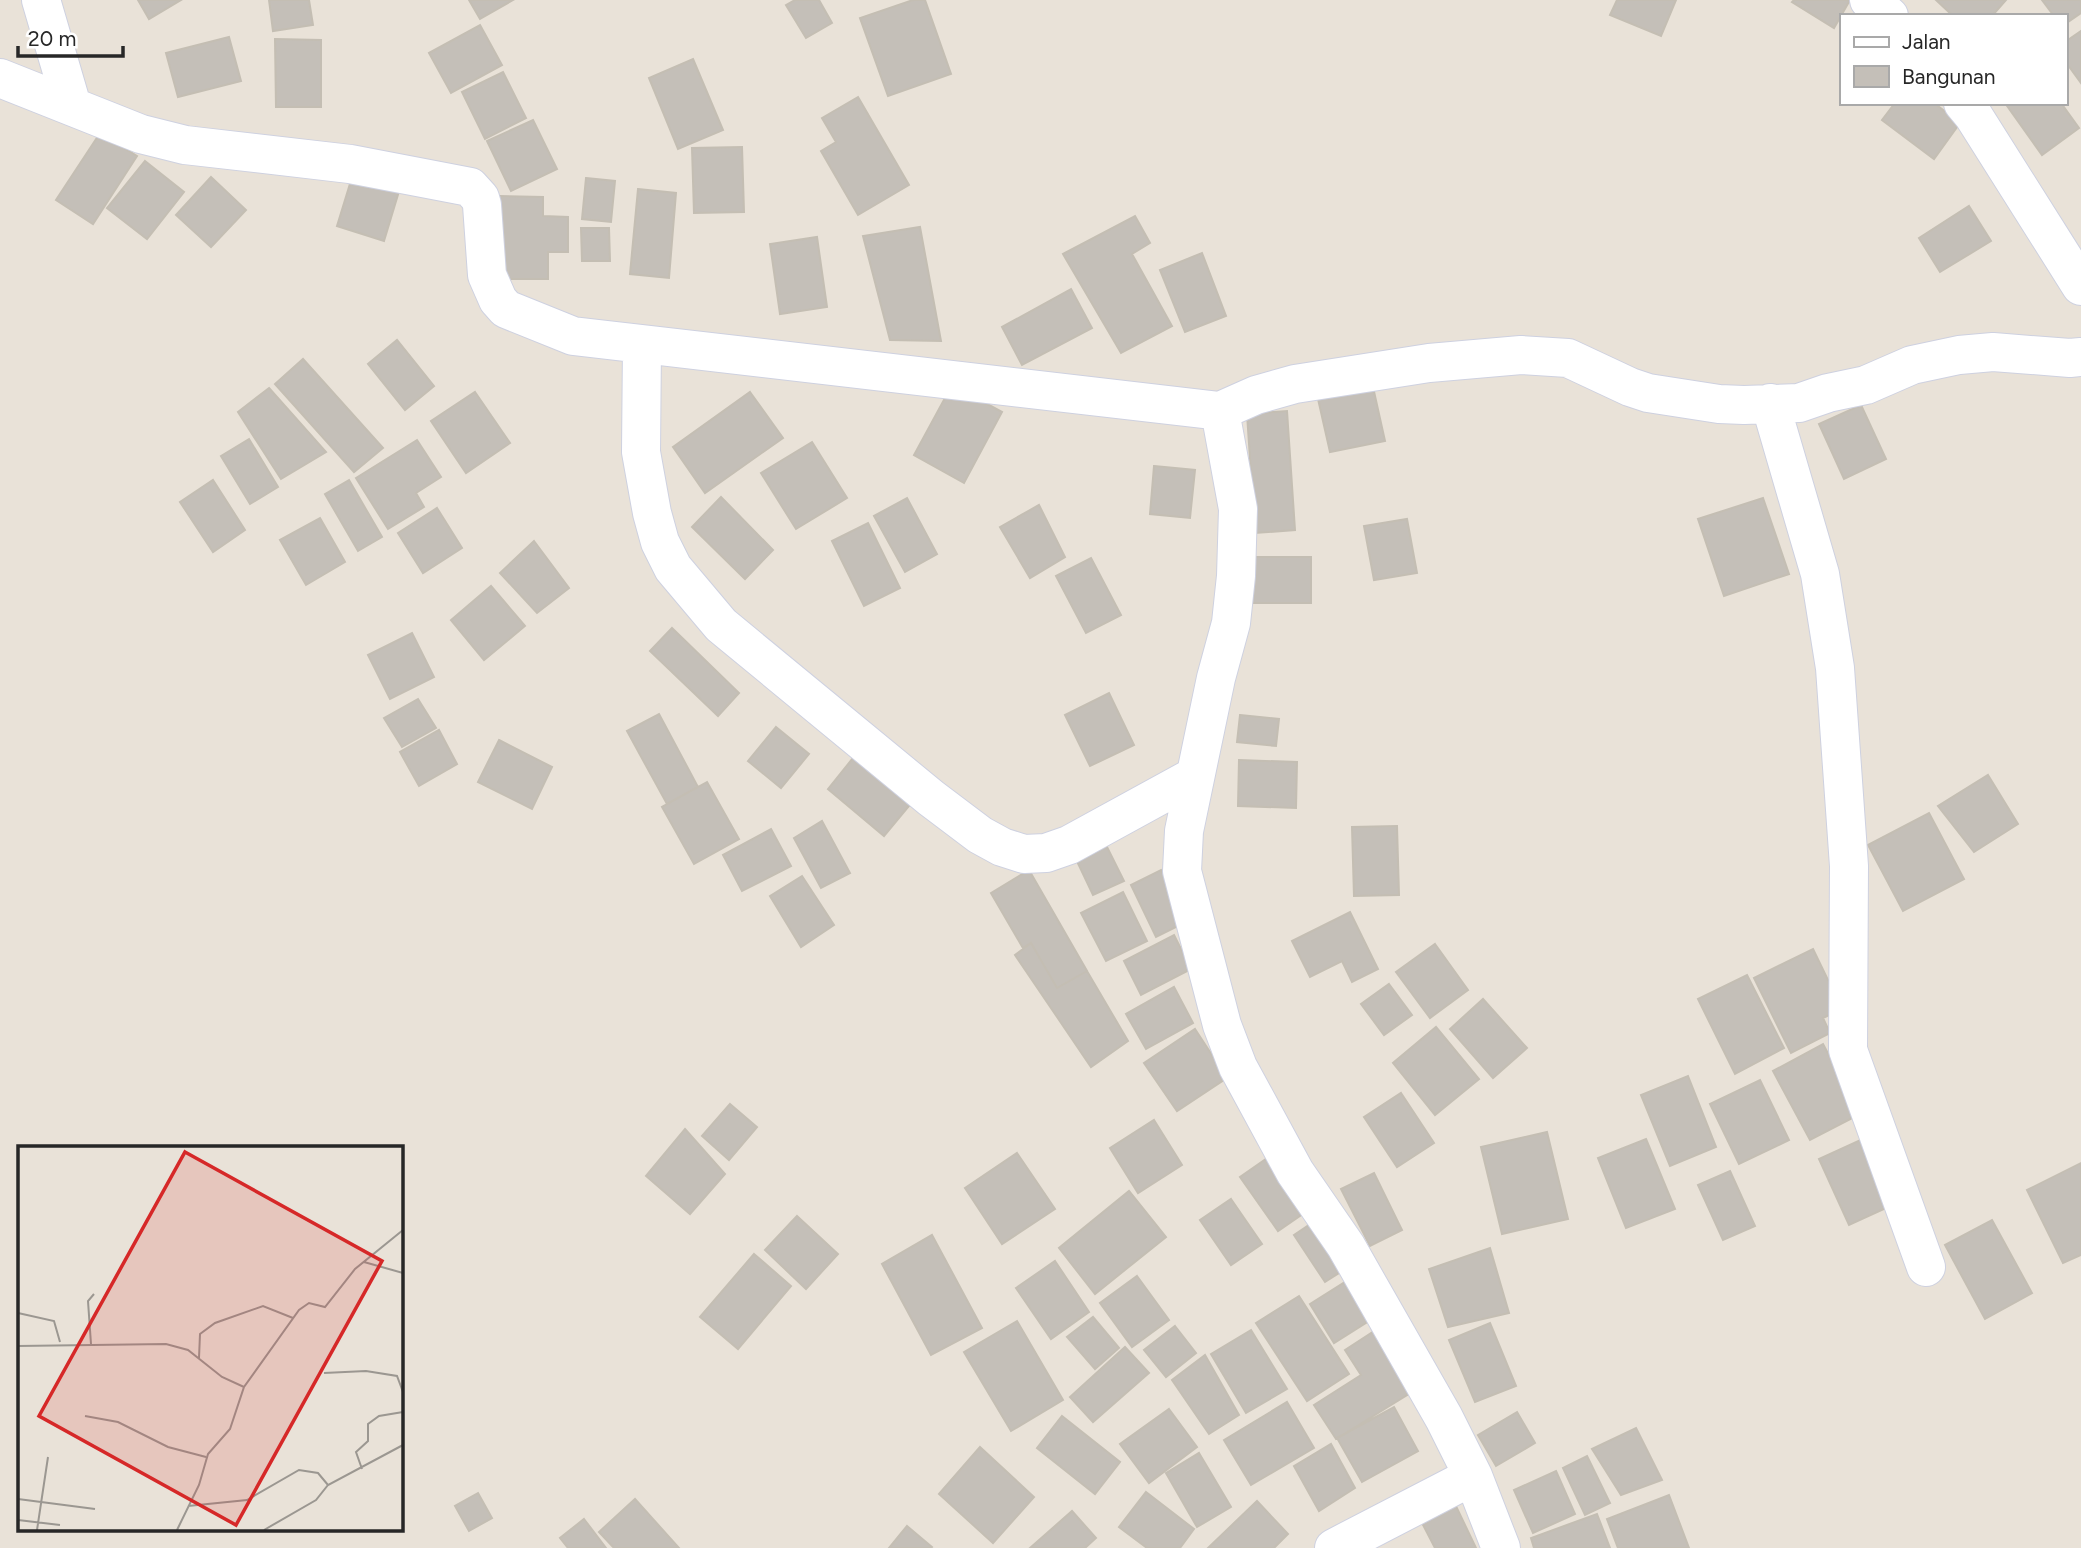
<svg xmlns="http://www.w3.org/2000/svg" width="2081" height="1548" font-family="Figtree,sans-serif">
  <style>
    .building { fill: #c4bfb8; stroke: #c4beb3; stroke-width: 2 }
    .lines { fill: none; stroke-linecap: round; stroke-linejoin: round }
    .minor-casing { stroke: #ced1e0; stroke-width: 40 }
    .minor { stroke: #fff; stroke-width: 38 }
    .inset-road { fill: none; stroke: #9b9791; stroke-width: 2 }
    .view { fill: #d62828; fill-opacity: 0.15; stroke: #d62828; stroke-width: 3.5 }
    .inset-edge { fill: none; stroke: #272727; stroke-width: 3.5 }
  </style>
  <rect width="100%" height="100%" fill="#e9e2d8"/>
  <path class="building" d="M138,0H181L149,19Z
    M269,0H309L313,25L273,31Z
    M469,0H513L480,19Z
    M795,0H819L832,23L806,38L786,5Z
    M913,0H925L951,74L888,96L860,18Z
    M1617,0H1676L1661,36L1610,15Z
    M1794,0H1850L1834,28L1792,2Z
    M1936,0H2006L1992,16H1953Z
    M2042,0H2081V13L2065,24V16H2054Z
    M480,25L502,65L451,93L429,53Z
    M2081,31V83L2065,61V42Z
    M229,37L241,81L178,97L166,53Z
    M275,39L321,40V107H276Z
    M693,59L723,130L678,149L649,78Z
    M503,72L526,118L485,139L462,92Z
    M858,97L909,185L858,215L821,151L836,142L822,118Z
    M1895,103H1934L1960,123L1934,159L1882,120Z
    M2005,103H2061L2079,128L2042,155Z
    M533,120L557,169L511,191L487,141Z
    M100,133L137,156L93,224L56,200Z
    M742,147L744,212L694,213L692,148Z
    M145,161L184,192L147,239L107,208Z
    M353,174L400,188L384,241L337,226Z
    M211,177L246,210L211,247L176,215Z
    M586,178L615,181L611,222L582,219Z
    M638,189L676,193L669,278L630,274Z
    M499,196L543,197V216L568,217V252H548V279H498Z
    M1969,206L1991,241L1940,272L1919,238Z
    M1135,216L1150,243L1132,254L1172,326L1121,353L1063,254Z
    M920,227L941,341L890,340L863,236Z
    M581,228H609L610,261H582Z
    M817,237L827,307L780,314L770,244Z
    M1202,253L1226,316L1185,332L1160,270Z
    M1071,289L1092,328L1022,365L1002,327Z
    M397,340L434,386L405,410L368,364Z
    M303,359L383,448L354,472L275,384Z
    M1371,378L1385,441L1330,452L1316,390Z
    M952,385L1002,412L964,483L914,455Z
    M269,388L326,452L281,479L238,412Z
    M475,392L510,443L466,473L431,421Z
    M750,392L783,438L705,493L673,447Z
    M1861,405L1886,459L1844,479L1819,424Z
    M1287,411L1295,530L1255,533L1247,414Z
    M249,439L278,487L250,504L221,456Z
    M417,440L441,477L416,493L424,507L388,529L356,478Z
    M812,442L847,498L796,529L761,473Z
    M1154,466L1195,470L1190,518L1150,514Z
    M213,480L245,530L213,552L180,502Z
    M349,480L382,537L358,551L325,494Z
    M721,497L773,550L745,579L692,527Z
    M907,498L937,554L905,572L874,516Z
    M1763,498L1789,574L1724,596L1698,519Z
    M1039,505L1065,557L1030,578L1000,527Z
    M437,508L462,548L423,573L398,533Z
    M320,518L345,562L306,585L280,540Z
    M1407,519L1417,573L1374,580L1364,526Z
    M868,523L900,588L864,606L832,541Z
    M534,541L569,588L537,613L500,573Z
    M1252,557H1311V603H1252Z
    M1091,558L1121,615L1086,633L1056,576Z
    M491,586L525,626L484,660L451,620Z
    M672,628L739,693L718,716L650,651Z
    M412,633L434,677L390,699L368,655Z
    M1109,693L1134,745L1090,766L1065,715Z
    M418,699L436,728L402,747L384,718Z
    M659,714L698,787L667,804L627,731Z
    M1240,715L1279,719L1276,746L1237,742Z
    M776,727L809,754L781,788L748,761Z
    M439,730L457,764L419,786L400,752Z
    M499,740L552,767L532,809L478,782Z
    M857,753L914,800L884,836L828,789Z
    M1239,760L1297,762L1296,808L1238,806Z
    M1988,775L2018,824L1974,852L1938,806Z
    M707,782L739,839L694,864L662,807Z
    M1929,813L1964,879L1903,911L1868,845Z
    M822,821L850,873L821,888L794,838Z
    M1397,826L1399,895L1354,896L1352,827Z
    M771,829L791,866L742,891L723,855Z
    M1104,841L1124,881L1093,895L1074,855Z
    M1029,870L1087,971L1057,988L1031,943L1023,948L991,893Z
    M1161,870L1186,922L1156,937L1131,885Z
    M802,876L834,925L801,947L770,896Z
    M1123,892L1147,941L1106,961L1081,913Z
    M1350,912L1378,969L1352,982L1342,961L1310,977L1292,941Z
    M1174,935L1191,969L1141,995L1124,961Z
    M1031,943L1057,988L1087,971L1128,1041L1091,1067L1015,955Z
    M1435,944L1468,990L1430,1018L1396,972Z
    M1813,949L1842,1009L1823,1018L1830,1033L1791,1053L1754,978Z
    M1747,975L1784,1048L1735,1074L1698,999Z
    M1389,984L1412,1015L1384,1035L1361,1004Z
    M1174,987L1193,1023L1146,1049L1126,1014Z
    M1483,999L1527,1048L1493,1078L1450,1029Z
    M1436,1027L1479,1079L1435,1115L1393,1063Z
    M1195,1029L1227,1078L1177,1111L1144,1063Z
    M1823,1044L1860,1114L1810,1140L1773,1071Z
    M1688,1076L1716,1147L1670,1166L1641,1095Z
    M1760,1080L1789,1140L1739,1164L1710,1104Z
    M1401,1093L1434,1143L1397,1167L1364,1117Z
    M730,1104L757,1127L729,1160L702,1136Z
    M1154,1120L1182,1165L1138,1193L1110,1148Z
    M685,1129L725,1174L690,1214L646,1176Z
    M1547,1132L1568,1219L1502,1234L1481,1147Z
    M1867,1137L1897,1203L1849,1225L1819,1159Z
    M1646,1139L1675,1209L1626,1228L1598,1158Z
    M1017,1153L1055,1209L1002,1244L965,1188Z
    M1273,1154L1310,1209L1278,1231L1240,1177Z
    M2081,1163V1255L2063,1263L2027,1190Z
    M1730,1171L1755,1226L1723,1240L1698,1185Z
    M1374,1173L1402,1230L1370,1246L1341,1189Z
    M1129,1191L1166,1237L1095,1294L1059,1248Z
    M1231,1199L1262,1244L1231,1265L1200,1220Z
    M797,1216L838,1254L806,1289L765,1250Z
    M1992,1220L2032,1293L1985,1319L1945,1245Z
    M1315,1221L1347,1268L1325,1282L1294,1235Z
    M932,1235L982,1328L931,1355L882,1264Z
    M1490,1248L1509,1313L1448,1327L1429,1269Z
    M754,1254L791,1286L738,1349L700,1317Z
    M1055,1261L1089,1312L1051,1339L1016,1288Z
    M1137,1276L1169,1320L1132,1347L1100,1303Z
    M1353,1277L1377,1316L1334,1343L1310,1304Z
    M1299,1296L1349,1374L1307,1401L1256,1323Z
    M1093,1317L1119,1348L1095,1369L1067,1337Z
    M1017,1321L1063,1400L1011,1431L964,1352Z
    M1490,1323L1516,1386L1475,1402L1449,1340Z
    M1175,1326L1196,1353L1166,1377L1144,1350Z
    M1379,1328L1417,1389L1336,1439L1314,1405L1361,1375L1345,1350Z
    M1251,1330L1287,1389L1246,1413L1211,1354Z
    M1125,1347L1149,1373L1093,1422L1070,1397Z
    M1205,1355L1239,1415L1209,1434L1172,1380Z
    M1287,1402L1314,1448L1251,1485L1224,1440Z
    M1394,1407L1418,1451L1362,1482L1337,1438Z
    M1169,1409L1197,1447L1149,1483L1120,1444Z
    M1517,1412L1535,1443L1496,1466L1478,1435Z
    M1062,1416L1120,1462L1095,1494L1037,1448Z
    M1636,1428L1662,1480L1621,1495L1592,1449Z
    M1331,1444L1355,1488L1319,1511L1294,1466Z
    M980,1447L1034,1497L993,1543L939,1494Z
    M1199,1453L1231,1507L1197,1527L1166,1473Z
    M1587,1456L1610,1503L1585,1515L1563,1468Z
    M1556,1471L1575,1514L1533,1533L1514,1490Z
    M1146,1492L1194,1529L1180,1548H1147L1119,1527Z
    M478,1493L492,1518L469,1531L455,1506Z
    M1669,1495L1689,1548H1618L1607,1519Z
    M635,1499L679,1548H614L599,1532Z
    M1257,1501L1288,1534L1274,1548H1208Z
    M1454,1502L1476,1548H1435L1420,1519Z
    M1072,1511L1096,1538L1085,1548H1030Z
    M1597,1514L1610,1548H1534L1531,1538Z
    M584,1519L606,1548H568L560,1538Z
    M907,1526L932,1547L931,1548H889Z"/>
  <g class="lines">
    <g class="minor-casing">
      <path id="minor" d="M41,0L72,106
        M1869,0L1889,16
        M0,78L141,134L185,145L350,164L470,187L480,198L482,205L487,275L498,300L506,309L573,336L1220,411L1256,395L1295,384L1429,363L1521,355L1568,358L1630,387L1648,393L1719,404L1744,405L1799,403L1828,393L1866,385L1912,365L1959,355L1993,352L2070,358L2081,357
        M1963,103L1973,115L2081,286
        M642,344L641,452L652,513L660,542L673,568L721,625L931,798L980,835L1002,847L1024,854L1046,853L1069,845L1195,776
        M1770,403L1820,574L1835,668L1849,866L1848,1050L1926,1267
        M1220,411L1238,509L1236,576L1231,623L1216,678L1184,831L1182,871L1222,1025L1238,1067L1295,1172L1346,1246L1444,1418L1473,1476L1501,1548
        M1334,1548L1473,1476"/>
    </g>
    <use href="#minor" class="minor"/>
  </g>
  <g transform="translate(18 1146)">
    <rect width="385" height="385" fill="#e9e2d8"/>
    <path class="inset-road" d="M346,116L385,127M0,167L36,175L42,196M73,198L70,155L76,148M0,200L148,198L170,204L204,231L226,241M181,212L182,188L197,177L245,160L275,172M306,227L348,225L379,230L385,246M67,270L100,276L150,301L188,311M344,323L338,306L350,295V278L361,270L385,266M0,353L77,363M170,360L229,354L281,324L300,327L310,339M0,374L42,379M19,384L30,311M159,384L181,339L190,308L212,283L226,241L281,164L291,157L307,161L337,123L385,84M246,384L298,354L310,339L385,299"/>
    <path class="view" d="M167,6L364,115L218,379L21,270Z"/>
    <rect width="385" height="385" class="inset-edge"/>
  </g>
  <rect x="1840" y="14" width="228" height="91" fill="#ffffff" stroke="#a9a9a9" stroke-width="2"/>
  <rect x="1854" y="37" width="35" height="10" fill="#ffffff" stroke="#a9a9a9" stroke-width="2"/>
  <text x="1902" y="49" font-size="21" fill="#272727">Jalan</text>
  <rect x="1854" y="66" width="35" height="21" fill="#c4bfb8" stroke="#a9a9a9" stroke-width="2"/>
  <text x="1902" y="84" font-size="21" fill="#272727">Bangunan</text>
  <path d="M18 46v10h105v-10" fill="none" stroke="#272727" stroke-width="3.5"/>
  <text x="28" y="46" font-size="21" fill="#272727" stroke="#ffffff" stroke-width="5" paint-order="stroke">20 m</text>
</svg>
